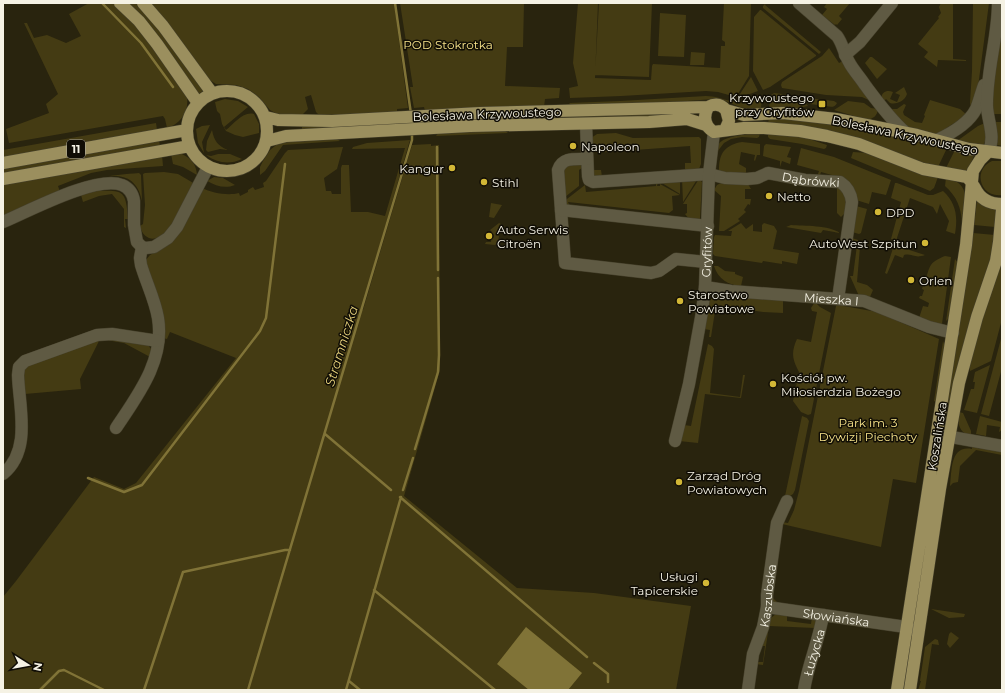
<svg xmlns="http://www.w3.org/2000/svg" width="1005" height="693" font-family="Montserrat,sans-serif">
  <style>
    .green { fill: #443b13 }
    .water { fill: #807337 }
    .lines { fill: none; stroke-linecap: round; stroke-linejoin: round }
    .stream { stroke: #807337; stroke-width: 2.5 }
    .minor-casing { stroke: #46412c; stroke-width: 13 }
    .major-casing { stroke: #46412c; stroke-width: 13 }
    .minor { stroke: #5f5a43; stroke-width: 12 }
    .major { stroke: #9b8f5e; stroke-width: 12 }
    .poi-dot { fill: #d2b736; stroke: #100d05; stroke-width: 1.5 }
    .labels { text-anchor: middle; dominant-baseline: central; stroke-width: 3; stroke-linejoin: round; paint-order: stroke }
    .shield { fill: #100d05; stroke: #b0ada1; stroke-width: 1 }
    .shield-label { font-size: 11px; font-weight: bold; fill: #f5f2e4 }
    .park-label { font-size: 12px; fill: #f7e38a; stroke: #100d05 }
    .poi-label { font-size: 12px; fill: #f5f2e4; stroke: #100d05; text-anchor: start }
    .street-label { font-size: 12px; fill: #f5f2e4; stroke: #100d05 }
    .water-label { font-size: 13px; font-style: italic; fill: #ead57d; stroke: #100d05 }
  </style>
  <rect width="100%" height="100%" fill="#29240e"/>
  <path class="green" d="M89,3H114L148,39L187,98C189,112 180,124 167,128L165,119L163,116L9,143L6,129L49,113L46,104L58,94L24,23H27L34,38L47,35L66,43L81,36L69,14Z
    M127,3H136L150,17L203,91L199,94Z
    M149,3H394L408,108L397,109V113L345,116L319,115L316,112L311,95L305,97L308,109L302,115L277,114L270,110L259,97L248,89L236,85L216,84L208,79Z
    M400,3H524L523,47H507L505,86L560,88L559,98L545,99L544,107L425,111L424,107L414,108L410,87H413Z
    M578,3H598L595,78L651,80L652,66L653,64L720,68L721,46H725V42L722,40L724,3H751L749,76L736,97L718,92L706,91L621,96L570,98L569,88L578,86L573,63Z
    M599,3H652L649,77L595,75Z
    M766,3L765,5L821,52L819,54L763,8V6Z
    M827,3H850L839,16L842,19L837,25L836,24L835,25L822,15L827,9L824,7Z
    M941,3H953V59L966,60V61L938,60L937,67L924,57L928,52L918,44L939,18L938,17L941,13L939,7Z
    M973,3H989L978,87L971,108L970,103L972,71Z
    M760,10H761L816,55V56L770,87L763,90L753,71L754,17Z
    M660,13L686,15L684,57L658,56Z
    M1002,24V114H993L992,109L993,90Z
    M829,48L839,63L843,61L873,102L862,97L826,95L782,88L781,85L782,82L822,56Z
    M691,52L705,53L704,65H690Z
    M870,57H872L887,69L877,79L865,63Z
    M751,77L758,91L747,95L738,97Z
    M904,87L907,94C905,101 896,105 890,103L886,99L883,102C879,94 885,89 893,92L890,99L897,102L900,95L895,93Z
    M774,93L798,96L801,98L808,106L793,109L769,108L771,95Z
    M706,96C715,96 722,99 731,101C741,102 750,100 759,96L762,99L761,108L749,109L740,107L725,101L714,99L674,102L571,105L569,103L620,101Z
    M808,98L834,101L837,103C835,108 830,107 826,106V104L818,103V105L810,104L806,99Z
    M225,99L238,101L248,107L224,127L226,130C234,124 243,111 254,114L259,124V133L243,137L235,135L226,131L222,124L220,114L217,111L215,102Z
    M930,100L960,109L967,115L937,134H934L906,127L889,109H897L904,104L906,105L903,112L904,115L915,122L922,123L925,116L924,115Z
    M848,101L864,103L871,108L878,109C877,116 874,118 867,120L834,110Z
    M678,112L679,115L654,117L552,119V116Z
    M544,117V120L302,130V126L480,118Z
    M769,117C829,123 888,132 947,148L938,167L768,124Z
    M994,122H1002V146L997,145Z
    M156,123L157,130L3,157V150Z
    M985,123L986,139L983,146L957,141L978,126Z
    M210,125L202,142L204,153L198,143L196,129L202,126Z
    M212,130C214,141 218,146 228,150L220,149L208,152L206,150L207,141Z
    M504,130L508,133L436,136L439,132Z
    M616,133L633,138L699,137L701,139V164L699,169L690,171L685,169V163H691L690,146L593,153L594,170H601L602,177H596L593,176L591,138L597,134Z
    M760,133L759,137L757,138L742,137L731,139L724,143L717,152C718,147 718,143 722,141C728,136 752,133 760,133Z
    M768,133L800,136L827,145L826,148L824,149L802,144L770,139L768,137Z
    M335,138L340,141L283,145L265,171L260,175V167L263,161L270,150L280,142Z
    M159,140L160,146L3,174V168Z
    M410,140L361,310H363L412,145L431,144V146L439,145L440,370L404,496L517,588L594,593L691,606L676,690H3V597L16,581L94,477L124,489L136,483L236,358L170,332L167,339L163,338L145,261L150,255L168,245L202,188C212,193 228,196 239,193L240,196L248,192V190L253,187L255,190L264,187L263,183L266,181L285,153L288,150L343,147L337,169L324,178L326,191H331L332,194H341V168L342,165H349L351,212H368L385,216L405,148L352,149L353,147L367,143Z
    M742,142L760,144V155H757L755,161L754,160L755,155L741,152L739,164L746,168V173L722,172L719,170C719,153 725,145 742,142Z
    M766,144L791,147L787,157L791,158L790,164L782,161L780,167V161L763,156L764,146Z
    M801,148L834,157L891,180L886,195L872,192L869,204L856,200L835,176L821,172L819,178L817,177L819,171L797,165Z
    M955,150L974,156L967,171L946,168Z
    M853,152L868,153L938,177L934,188L930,191L851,158Z
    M179,153C190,157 196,163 197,175L183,167L173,164L171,154Z
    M218,154H230L242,159C229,165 217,163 206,155L211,156Z
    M162,155L163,166L107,170L91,173L58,186L60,192L3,217V185Z
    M581,161L585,166L579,170V186L565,197L561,169Z
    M992,161H1002V195C980,198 972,170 992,161Z
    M164,172L178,174L195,184C188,197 167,245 149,238C144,236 141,231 140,226L143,224L145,205L143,174L145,173Z
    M139,173L141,175L142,201C134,161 95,179 69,188C95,177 111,175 139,173Z
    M214,177L223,178L235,185C225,189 216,186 207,181Z
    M682,178H698L683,202Z
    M946,178C956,181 961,182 965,193L962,223C961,207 957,197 945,186Z
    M680,179V194L657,180Z
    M699,179L702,182L700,219L690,220L685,214L687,213V204H683Z
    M656,182H658L657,186H660V184L680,195L672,196L673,210L669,213L568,202L571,209L563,202L585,185L586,192L656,186Z
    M721,183L748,184L751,189H745V199H751L750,205L748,204L744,210L746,212L738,219L740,221L724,231H719L721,196L714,190L717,185Z
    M895,183H897L928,195H933L943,191C956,203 958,216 955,234L946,231L949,221L940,204L937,214L933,207L910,198L896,241L891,239L901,202L891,198Z
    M838,186L847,197L845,213L841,217L837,213V188Z
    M94,191C123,190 126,189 128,219H125L126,228L124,227V209L112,194L99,196L83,202L81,195Z
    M977,201L986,207L996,209L995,227L974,225Z
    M491,203L502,205L494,218L489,217Z
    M856,206L867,209L861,233L859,234L852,232Z
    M499,223L501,224L498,242L495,245L485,244L486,242H491L492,232L490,230Z
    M741,223L746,229L753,224V231L762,232V225L764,223L774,226L777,231L773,249L799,253L797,264L782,261V264L763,261L762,263L715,256L713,254L714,237L715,235L731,236L732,231H728Z
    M791,225C804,226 829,225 840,233L823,230L821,233L786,227Z
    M973,233L995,235L993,251L950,406L946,405Z
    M852,238L858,240L860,247L857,282L867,285L873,290L870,297L859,296L850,276H853L857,245H851Z
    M894,245L925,255C914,259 913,253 904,255L903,258L895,255L887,274L885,273Z
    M945,256L951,257L942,324L939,325L919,318L923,306L928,307L929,303L919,298L920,296H922L924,290L922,289L924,282H926L927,279H926C930,265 930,262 945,256Z
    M955,259L958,263L950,317L946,321Z
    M1002,262V319L991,361L970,371L969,360L996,275Z
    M714,266H718L725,271L735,272V274L743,277L741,286C728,285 718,279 714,266Z
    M721,295L783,300V313L763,312L716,305L711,337H709L710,330L704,329L708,302L714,297Z
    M815,302L820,307L831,313L811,414L808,415L801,412L793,401L799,372C792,359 791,352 797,339L811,342L817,312L812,311L811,308Z
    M838,305L877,312L939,339L916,483L893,479L881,547L782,524L771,593L773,598L778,603L771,602L770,589L780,525L782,522L788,523L794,510L799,491L836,306Z
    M1002,335V368L989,416L981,414Z
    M101,337L148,345L151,349L152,358L124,343L100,339L80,379L81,389L25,394L21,377L26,365Z
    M943,341L946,350L938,403L934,401Z
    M708,344L712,346L714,349L710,393L740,397L743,375H745L741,398L705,394L698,443L679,441L684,425L691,426Z
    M990,365L977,413L964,410L971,389H974L975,382H973L975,372Z
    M959,412L963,413L971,431V436C959,433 957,423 959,412Z
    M802,416L807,418L809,421L795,490L793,494L787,498L785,496Z
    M980,416L1002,422V430L999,432L1000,427L987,425L986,436L976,434Z
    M972,447L983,449L984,447L1002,450V455L976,450L960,466L958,482L953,483L950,486C952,470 950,445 972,449Z
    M931,609L965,614L964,617L949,618Z
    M777,613L787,614V621L811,624L812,617L814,618L817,621L815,628L769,626L763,665L755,664L756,662H763L765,646H760L771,618Z
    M951,632L959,638L950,648L947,644L949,634Z
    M935,639L938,640L939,645L932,644L925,690H918L921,681H920L925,647Z"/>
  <path class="water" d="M526,627L582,673L568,690H529L497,664Z"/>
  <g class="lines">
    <path class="stream" d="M102,3L141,43L173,87
      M395,3L411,114
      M437,147L438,270
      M325,434L391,490
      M415,449L438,372L439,355L438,278
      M88,478L124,492L142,485L260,331L266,318L285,164
      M403,490L413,458
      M400,497L587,657
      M374,590L495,690
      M594,663L608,674V682
      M349,681L360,690
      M40,690L59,671L64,670L104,690
      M144,690L183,572L285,550H290
      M248,690L412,140V133
      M346,690L401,497"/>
    <g class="minor-casing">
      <g id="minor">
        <path d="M799,3L837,36C843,44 844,54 849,62C853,70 860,77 865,85C877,101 890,119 905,132"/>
        <path d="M845,55L860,42L892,3"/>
        <path id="s1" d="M586,124L588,176L589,180L593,182L709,174L725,178L747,179L757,178L768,173L805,180L840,182C848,187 851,194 852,202L838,299"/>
        <path d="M937,140C950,134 969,123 976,109C979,102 981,93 984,85"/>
        <path d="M988,152C996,138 988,122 987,107C986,72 998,38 998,3"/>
        <path d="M587,159C575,159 562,157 558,170L565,263L651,273L659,271L676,259L706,262"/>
        <path d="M561,210L708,226"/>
        <path d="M3,222C29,211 96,175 122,185C129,188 133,194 134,201V225L137,242L142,247L146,248L154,247L168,238L177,227L208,167"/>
        <path id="s2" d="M705,287L731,291L864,301L929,327L953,333"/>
        <path d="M116,428C138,395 165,360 158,318C155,300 146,282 141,265L140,258L142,247"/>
        <path d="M940,435L1002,446"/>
        <path id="s3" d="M675,441L689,384L702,312L705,287L709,174L714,132"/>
        <path d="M3,474C32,450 19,407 18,375L19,367L25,361L97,335L112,334L158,341"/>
        <path id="s4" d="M767,607L906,627L916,631"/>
        <path id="s5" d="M748,690L753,654L763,627L767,607V595L777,523L787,501"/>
        <path id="s6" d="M804,690C808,664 819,641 823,615"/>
      </g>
    </g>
    <g class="major-casing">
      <path id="major" d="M120,3L139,21L157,44L198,103
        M143,3L163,26L212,93
        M187 131a40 40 0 1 1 80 0a40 40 0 1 1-80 0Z
        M726,110L744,115L783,113L836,119L917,135L969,149L1002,153
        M266,117L278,120L332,121L480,113L708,107
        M725,130L729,121L726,110C721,104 715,103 708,107C703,117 704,126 714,132L744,128H764L800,131L827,136L859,144L923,169L967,177C971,181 972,183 975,188C980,199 990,204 1002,204
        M267,141L286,136L470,126L649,122L687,119L706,125
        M3,163L187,130
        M3,179L190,146
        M897,690L966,245L973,171L980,160L988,152
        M910,690L940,489L959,383L977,317L996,261L999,242L1002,209"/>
    </g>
    <use href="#minor" class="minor"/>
    <use href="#major" class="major"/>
  </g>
  <g class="poi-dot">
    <rect x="818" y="100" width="8" height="8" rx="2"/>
    <circle cx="573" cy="146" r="4"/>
    <circle cx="452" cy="168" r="4"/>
    <circle cx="484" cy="182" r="4"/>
    <circle cx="769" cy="196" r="4"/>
    <circle cx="878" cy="212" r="4"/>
    <circle cx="489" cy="236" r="4"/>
    <circle cx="925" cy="243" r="4"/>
    <circle cx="911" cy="280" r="4"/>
    <circle cx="680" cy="301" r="4"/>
    <circle cx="773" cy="384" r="4"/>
    <circle cx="679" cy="482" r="4"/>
    <circle cx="706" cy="583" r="4"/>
  </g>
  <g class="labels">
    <rect class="shield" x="67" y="140" width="18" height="18" rx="3"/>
    <g class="shield-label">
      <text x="76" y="149">11</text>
    </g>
    <g class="park-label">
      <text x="448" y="44">POD Stokrotka</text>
      <text x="868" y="422">Park im. 3<tspan x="868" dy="14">Dywizji Piechoty</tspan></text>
    </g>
    <g class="poi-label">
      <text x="814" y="97" text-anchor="end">Krzywoustego<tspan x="814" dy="14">przy Gryfitów</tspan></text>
      <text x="581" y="146">Napoleon</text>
      <text x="444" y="168" text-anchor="end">Kangur</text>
      <text x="492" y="182">Stihl</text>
      <text x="777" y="196">Netto</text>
      <text x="886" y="212">DPD</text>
      <text x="497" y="229">Auto Serwis<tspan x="497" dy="14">Citroën</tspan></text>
      <text x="917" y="243" text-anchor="end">AutoWest Szpitun</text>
      <text x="919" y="280">Orlen</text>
      <text x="688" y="294">Starostwo<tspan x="688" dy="14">Powiatowe</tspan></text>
      <text x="781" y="377">Kościół pw.<tspan x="781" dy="14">Miłosierdzia Bożego</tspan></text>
      <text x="687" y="475">Zarząd Dróg<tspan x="687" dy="14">Powiatowych</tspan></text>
      <text x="698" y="576" text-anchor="end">Usługi<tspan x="698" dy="14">Tapicerskie</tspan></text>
    </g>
    <g class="street-label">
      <text transform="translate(487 114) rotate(-2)">Bolesława Krzywoustego</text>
      <text transform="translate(905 135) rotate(12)">Bolesława Krzywoustego</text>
      <text stroke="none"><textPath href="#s1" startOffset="281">Dąbrówki</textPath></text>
      <text stroke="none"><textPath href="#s3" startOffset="192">Gryfitów</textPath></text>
      <text stroke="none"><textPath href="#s2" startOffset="127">Mieszka I</textPath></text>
      <text transform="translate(937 436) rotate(-81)">Koszalińska</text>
      <text stroke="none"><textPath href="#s5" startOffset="97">Kaszubska</textPath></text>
      <text stroke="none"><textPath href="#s4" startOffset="70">Słowiańska</textPath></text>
      <text stroke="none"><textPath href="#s6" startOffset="39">Łużycka</textPath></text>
    </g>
    <g class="water-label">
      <text transform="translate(341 346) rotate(-73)">Stramniczka</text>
    </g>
  </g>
  <rect width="1005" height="693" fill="none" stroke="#f5f2e4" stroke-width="8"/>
  <g transform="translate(28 665) rotate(101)" stroke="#100d05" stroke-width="3" paint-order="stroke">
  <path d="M0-3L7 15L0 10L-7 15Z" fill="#f5f2e4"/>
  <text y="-6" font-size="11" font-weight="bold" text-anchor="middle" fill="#f5f2e4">N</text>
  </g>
</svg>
